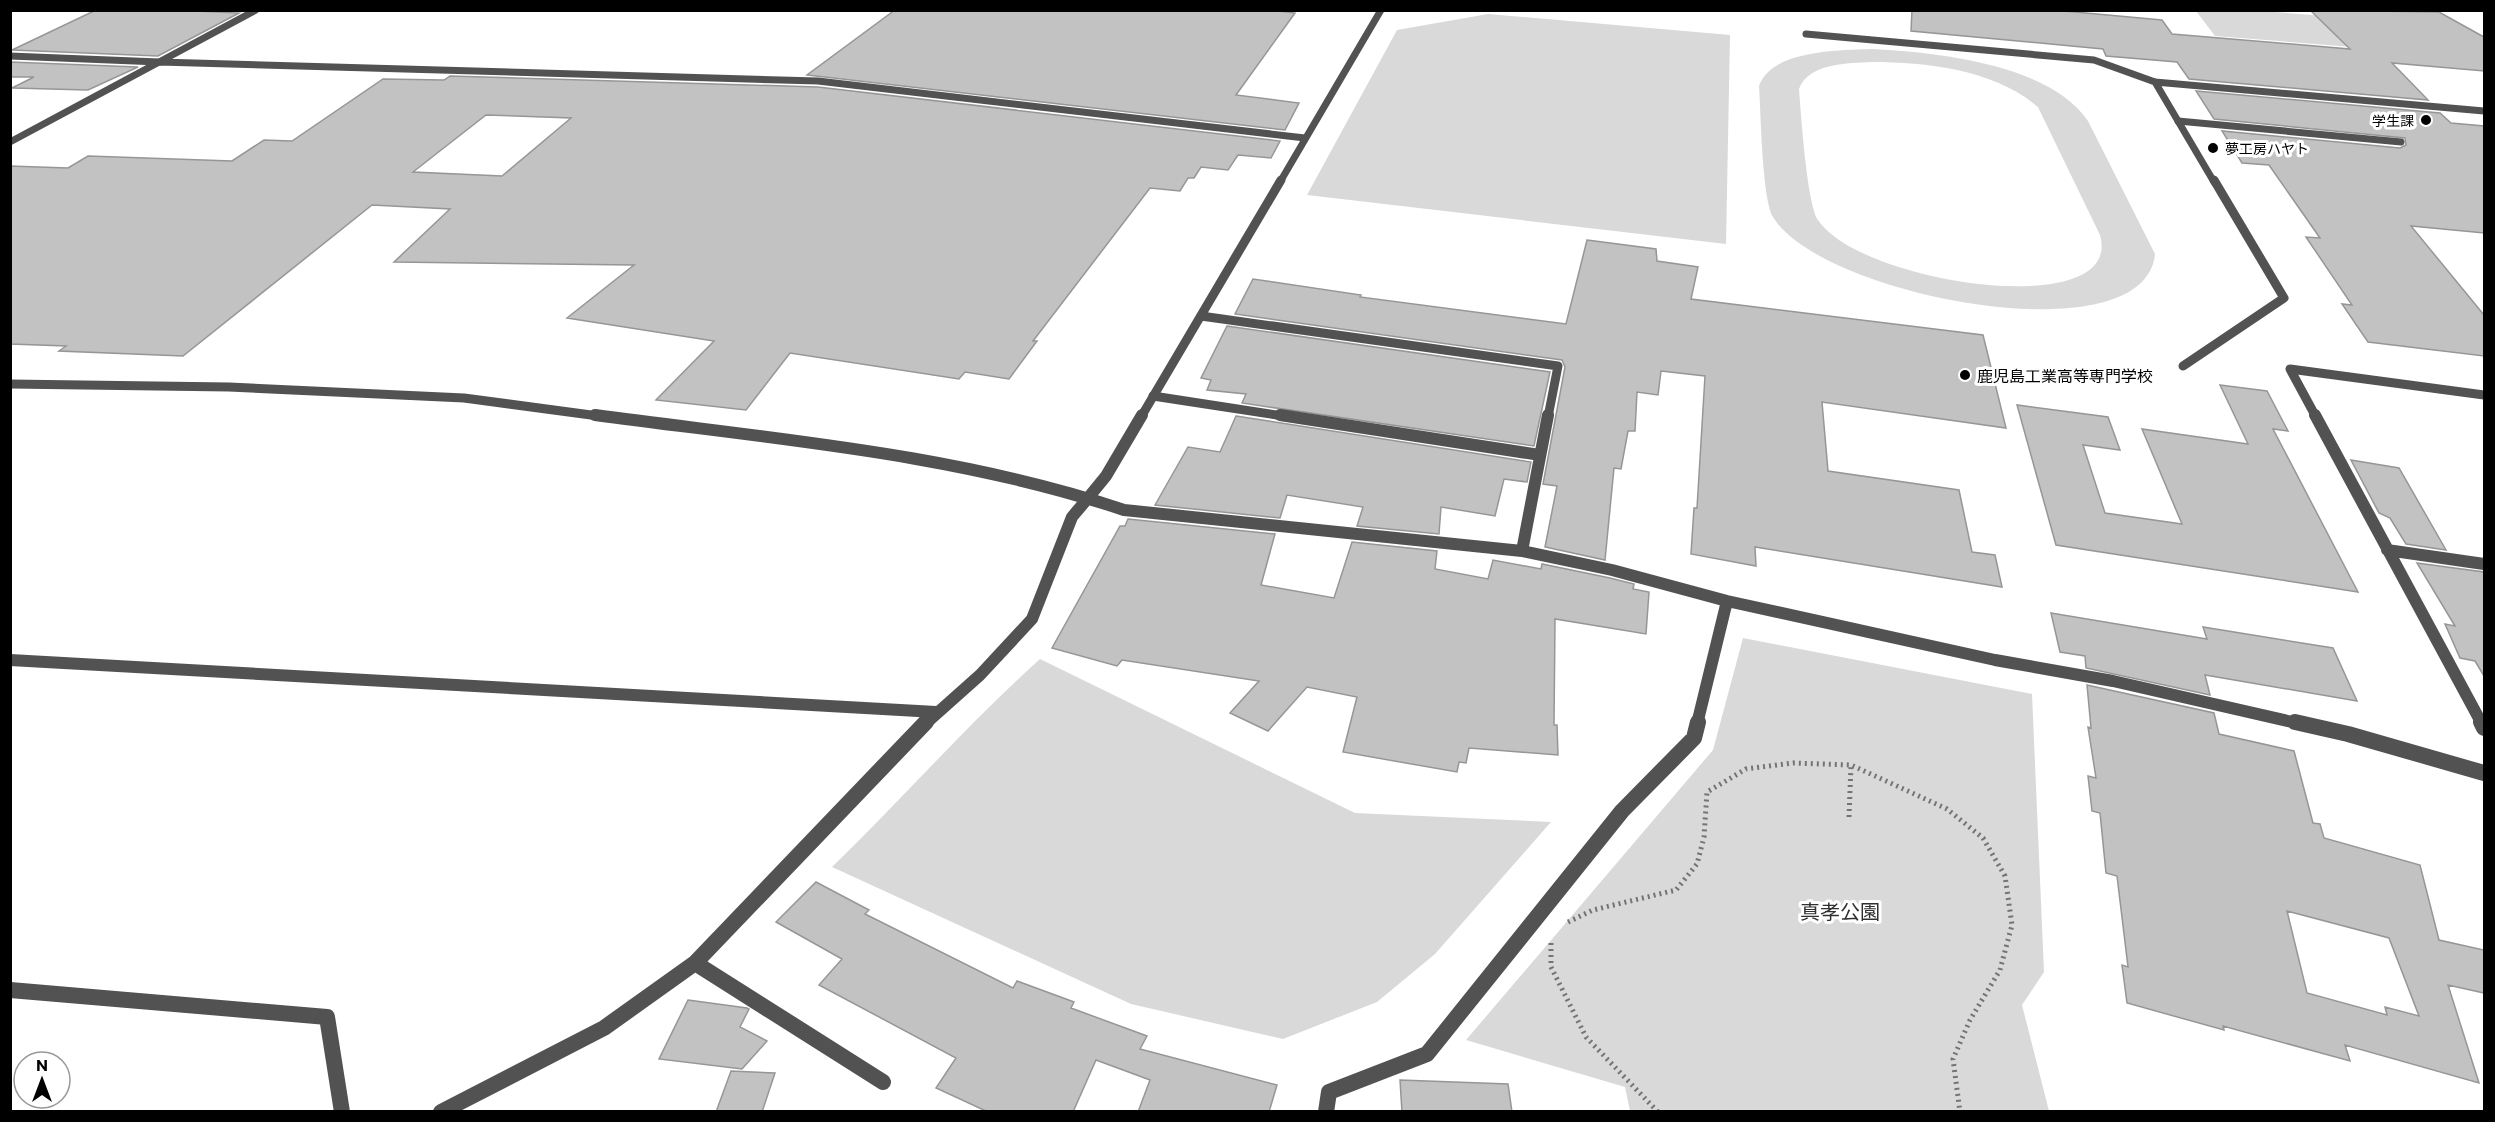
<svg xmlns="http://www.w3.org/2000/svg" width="2495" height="1122" font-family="Commissioner,'Noto Sans JP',sans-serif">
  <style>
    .green { fill: #d9d9d9; fill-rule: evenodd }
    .building { fill: #c2c2c2; stroke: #969696; stroke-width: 1.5; fill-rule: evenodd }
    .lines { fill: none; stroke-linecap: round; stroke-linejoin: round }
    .path { stroke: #747474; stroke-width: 5; stroke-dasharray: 2 4; stroke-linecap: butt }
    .service-far1 { stroke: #525252; stroke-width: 7 }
    .service { stroke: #525252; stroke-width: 9 }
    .minor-far3 { stroke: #525252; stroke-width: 7 }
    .minor-far2 { stroke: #525252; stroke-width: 9 }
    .minor-far1 { stroke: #525252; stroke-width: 12 }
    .minor { stroke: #525252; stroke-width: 16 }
    .tertiary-far2 { stroke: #525252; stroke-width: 7 }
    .tertiary-far1 { stroke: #525252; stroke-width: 9 }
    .tertiary { stroke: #525252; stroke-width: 12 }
    .poi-dot { fill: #000; stroke: #fff; stroke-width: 2 }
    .labels { text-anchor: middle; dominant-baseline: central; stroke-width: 6; stroke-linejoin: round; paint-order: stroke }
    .far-poi-label { font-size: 14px; fill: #000; stroke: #fff; text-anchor: end }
    .poi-label { font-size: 16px; fill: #000; stroke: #fff; text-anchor: start }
    .near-park-label { font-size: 20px; fill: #303030; stroke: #fff }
  </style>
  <rect width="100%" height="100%" fill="#fff"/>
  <path class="green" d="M2196,11H2261L2417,23L2453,55L2215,36Z
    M1488,14L1730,35L1726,244L1307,195L1397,30Z
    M1872,49C1935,52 2050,64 2088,121L2155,254C2145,359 1820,296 1773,217C1762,198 1761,114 1759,86C1771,50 1840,50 1872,49ZM1872,62C1928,62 1995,70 2038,107L2100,235C2125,323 1860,284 1818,220C1807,204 1801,114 1799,89C1808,63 1849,63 1872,62Z
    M1743,638L2032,694L2044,972L2022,1005L2049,1111H1630L1625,1087L1466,1040L1713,750Z
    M1040,659L1355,813L1551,822L1435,954L1377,1002L1283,1039L1131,1004L832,867C902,799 967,725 1040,659Z"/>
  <path class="building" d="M96,10H174L239,13L158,56L12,50Z
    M895,10H1269L1295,13L1236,95L1299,103L1285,130L807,75Z
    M1912,10H2053L2162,20L2172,34L2350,49L2310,10L2439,12L2484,37V71L2392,63L2428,100L2189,79L2177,62L2106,56L2103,49L1911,31Z
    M10,62L138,67L88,90L12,88L34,77H10Z
    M450,76L818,87L1280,141L1271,158L1238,155L1228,170L1201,167L1194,178H1188L1180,191L1150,188L1033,341H1037L1009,379L965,372L959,379L790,353L746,410L656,400L714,341L567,318L634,265L394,262L450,209L372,205L183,356L59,351L66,346L10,344V166L68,168L88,156L232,161L264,140L292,141L383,79L444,80ZM486,115L571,118L502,176L413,172Z
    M2196,91L2440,113L2451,123L2484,126V233L2411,226L2484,315V356L2368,342L2342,304L2352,305L2306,237L2320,238L2269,165L2242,163L2222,131L2400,148L2406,145L2405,138L2214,119Z
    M1587,240L1656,249L1657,261L1698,267L1691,299L1983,335L2006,428L1822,402L1828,471L1959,490L1972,552L1995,555L2002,587L1755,547L1756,566L1691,554L1694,508H1697L1705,376L1661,371L1658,395L1637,392L1635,431H1628L1621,469L1614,468L1605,560L1545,547L1557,486L1543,484L1565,367L1562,360L1235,314L1253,279L1361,295L1360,297L1566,324Z
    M1227,326L1550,372L1534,446L1242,403L1246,394L1207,390L1211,380L1201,378Z
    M2220,385L2267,391L2288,431L2273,429L2358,592L2056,545L2017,405L2108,417L2120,450L2083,445L2105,513L2182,524L2142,429L2248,444Z
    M1236,416L1531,462L1527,482L1504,479L1495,516L1441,507L1439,534L1357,526L1363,507L1287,495L1280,518L1155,505L1188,447L1220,452Z
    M2351,460L2399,468L2446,550L2406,544L2390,518L2379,513Z
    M1128,519L1275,534L1261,585L1334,598L1352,542L1437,551L1435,569L1488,579L1493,560L1541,569L1542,564L1610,578L1634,584L1633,589L1649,592L1646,634L1555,619L1554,725H1557L1558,755L1469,748L1466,763L1459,762L1457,772L1343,752L1357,697L1307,687L1268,731L1230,713L1259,681L1122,660L1117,666L1052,648L1120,526H1125Z
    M2417,563L2484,572V676L2475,661L2460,658L2445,624L2455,626Z
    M2051,613L2207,639L2203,627L2333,648L2357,701L2205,675L2210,695L2086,668L2085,656L2060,652Z
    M2087,685L2214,713L2219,734L2294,751L2313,823L2320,824L2324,838L2420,865L2439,940L2484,950V993L2448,985L2479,1083L2345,1045L2350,1061L2223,1026L2224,1030L2127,1003L2122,965L2128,967L2117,876L2106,873L2100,813L2092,811L2088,776L2096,778L2088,727L2091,728ZM2287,911L2389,938L2419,1016L2385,1007L2387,1015L2307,993Z
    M816,882L869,910L865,914L1013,988L1017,981L1074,1002L1071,1008L1147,1036L1140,1049L1277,1085L1269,1112H1138L1150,1080L1096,1060L1073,1112H988L936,1088L956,1058L819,985L842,959L776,922Z
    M688,1000L747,1008L749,1009L740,1027L767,1041L742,1069L659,1059Z
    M731,1071L775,1073L762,1112H716Z
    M1400,1080L1508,1084L1512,1112H1402Z"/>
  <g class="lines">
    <path class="path" d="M1849,817L1851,765
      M1568,922L1593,910L1676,890L1697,864L1704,837L1707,792L1746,769L1793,763L1851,765L1947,809L1983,838L2005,876L2012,925L2000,970L1970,1020L1953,1059L1960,1112
      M1551,943V967L1586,1037L1658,1112"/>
    <path class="service-far1" d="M1806,34L2094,60L2155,82L2484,111
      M2155,82L2214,182"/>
    <path class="service" d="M2183,366L2284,298L2214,180"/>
    <path class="minor-far3" d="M10,56L159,62
      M2178,121L2401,142"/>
    <path class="minor-far2" d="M1201,316L1558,366L1548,417
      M10,384L229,387L464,398L606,417
      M1153,396L1290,417
      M2316,417L2290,369L2484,395"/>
    <path class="minor-far1" d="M595,415C772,439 954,453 1124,510L1522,551L1612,570L1727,601L1995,660L2113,681L2301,724
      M1280,415L1540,455
      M2315,415L2482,724
      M2387,550L2484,564
      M1522,551L1548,415
      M10,660L936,712
      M925,724L980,675L1032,619L1072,517L1088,498
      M1697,724L1727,601"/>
    <path class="minor" d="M2295,722L2348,734L2484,773
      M2481,722L2484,728
      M695,963L883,1082
      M10,990L327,1017L342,1112
      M441,1112L604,1028L695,963L926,722
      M1326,1112L1329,1092L1427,1054L1622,811L1694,738L1698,722"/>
    <path class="tertiary-far2" d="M159,62L818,81L1305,138
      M10,142L256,10
      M1280,182L1381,10"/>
    <path class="tertiary-far1" d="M1141,417L1281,180"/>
    <path class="tertiary" d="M1088,498L1106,476L1142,415"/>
  </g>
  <g class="poi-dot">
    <circle cx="2426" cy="120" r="6"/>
    <circle cx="2213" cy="148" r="6"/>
    <circle cx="1965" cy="375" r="6"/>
  </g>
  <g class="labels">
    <g class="far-poi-label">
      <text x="2414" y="120">学生課</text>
      <text x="2225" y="148" text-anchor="start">夢工房ハヤト</text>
    </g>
    <g class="poi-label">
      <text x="1977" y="375">鹿児島工業高等専門学校</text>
    </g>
    <g class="near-park-label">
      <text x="1840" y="911">真孝公園</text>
    </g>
  </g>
  <rect width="2495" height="1122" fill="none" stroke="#000000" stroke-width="24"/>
  <g transform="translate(42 1080)"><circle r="28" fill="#ffffff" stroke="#999999" stroke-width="1.5"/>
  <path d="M0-4.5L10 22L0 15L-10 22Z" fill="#000000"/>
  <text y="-9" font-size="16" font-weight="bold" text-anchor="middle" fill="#000000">N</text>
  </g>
</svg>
